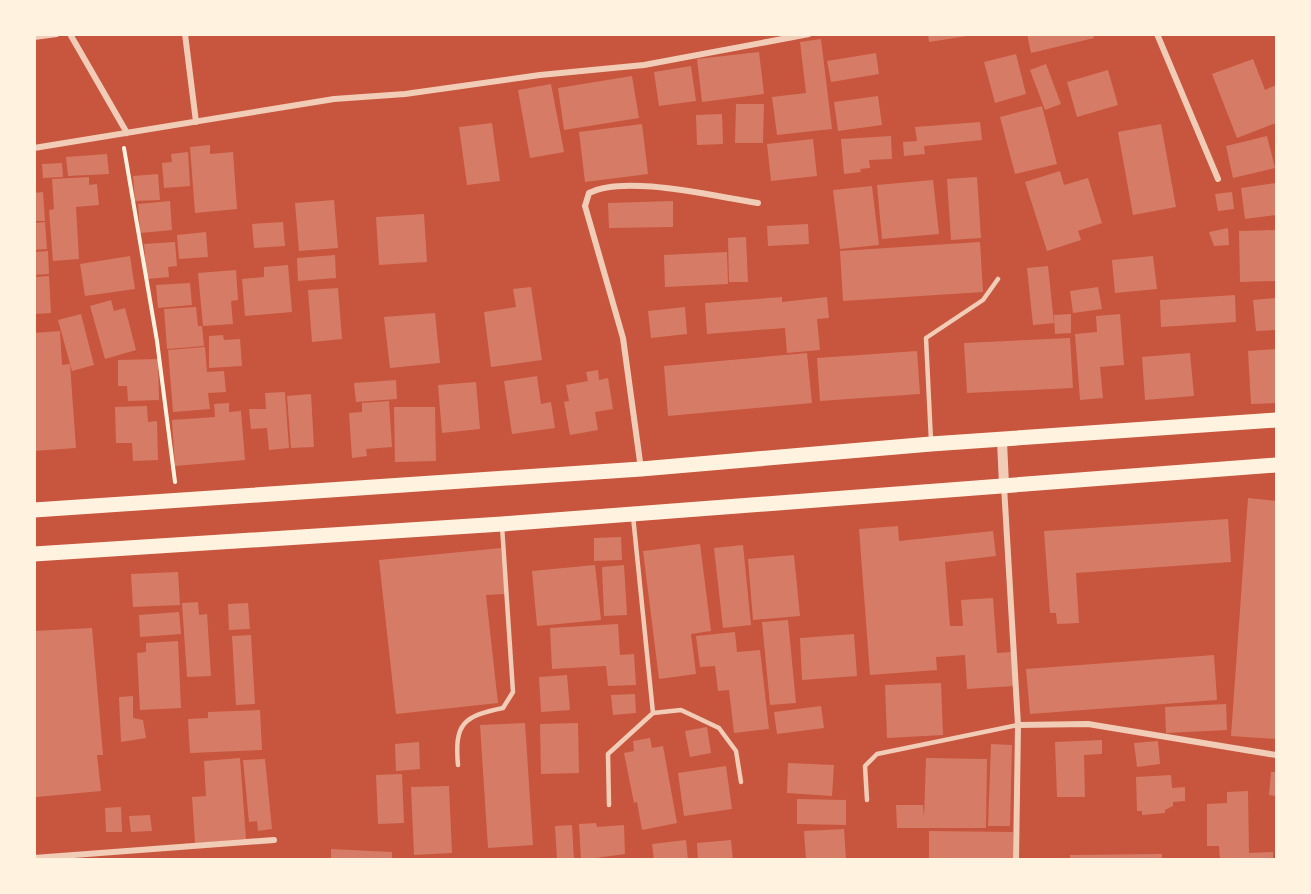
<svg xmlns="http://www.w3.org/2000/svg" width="1311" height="894" font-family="'IBM Plex Sans',sans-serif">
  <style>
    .building { fill: #d67c66 }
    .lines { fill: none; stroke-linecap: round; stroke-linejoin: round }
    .path { stroke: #fff3e0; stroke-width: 4 }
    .service { stroke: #f1ccb7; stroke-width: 4.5 }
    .minor { stroke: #f1ccb7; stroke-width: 6 }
    .tertiary { stroke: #f1ccb7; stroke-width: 10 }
    .primary { stroke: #fff3e0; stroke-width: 15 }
  </style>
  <rect width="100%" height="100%" fill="#c8553d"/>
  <path class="building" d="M928,34H967V36L929,42Z
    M1027,34H1093L1094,38L1031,53Z
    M821,39L832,129L777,135L772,97L806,93L800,42Z
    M759,52L764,94L702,102L697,59Z
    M876,53L879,74L831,82L827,61Z
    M1016,54L1026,94L995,103L984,62Z
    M1253,59L1265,90L1276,85V123L1237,138L1212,74Z
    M1046,64L1061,104L1045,110L1030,70Z
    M691,66L696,101L659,106L654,72Z
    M1108,70L1118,105L1077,117L1067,82Z
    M632,76L639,118L564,130L558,88Z
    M551,84L564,152L530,158L518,90Z
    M878,96L882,125L838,131L834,102Z
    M736,104H764L763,143H735Z
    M1042,106L1057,164L1015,174L1000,117Z
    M722,114L723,144L697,145L696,115Z
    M980,122L982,140L924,146L925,154L904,156L903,142L917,141L915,127Z
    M492,123L500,181L467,185L459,127Z
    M642,124L648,174L585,182L579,132Z
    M1161,124L1176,207L1133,215L1118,132Z
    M891,136L892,159L869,160L870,168L860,169L861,172L844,174L841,139Z
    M1267,136L1275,168L1233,178L1226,146Z
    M813,139L817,176L771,181L767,144Z
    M210,145V154L233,152L237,209L195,213L190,147Z
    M188,152L190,186L164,188L162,163L172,162L171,154Z
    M107,154L109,174L68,176L66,157Z
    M62,163L63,177L43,178L42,164Z
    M1060,171L1064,185L1088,178L1102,223L1078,231L1081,240L1047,251L1025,182Z
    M158,174L160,200L135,201L133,176Z
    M89,177V185L97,184L99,205L76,207L79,259L53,261L49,210L54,209L52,179Z
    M977,177L981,238L951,240L947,179Z
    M933,180L939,234L882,239L877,185Z
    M1276,183V215L1245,219L1241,188Z
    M872,186L879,245L840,249L833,190Z
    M43,192L45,221H34V193Z
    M1232,192L1234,209L1218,211L1215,194Z
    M334,200L338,248L299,251L295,203Z
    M170,201L172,230L140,233L138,204Z
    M673,201V227L609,228L608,203Z
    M424,214L427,262L379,265L376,217Z
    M45,222L47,249L34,250V223Z
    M283,222L285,246L254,248L252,224Z
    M808,224L809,244L768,246L767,226Z
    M1228,228L1229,245L1214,246L1209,232Z
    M1276,230V281L1240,282L1239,231Z
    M206,232L208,257L179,259L177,235Z
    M746,237L748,282H729L728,238Z
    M175,242L177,266L168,267L169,277L147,279L144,244Z
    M980,242L983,292L843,301L840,251Z
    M48,251L49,274L34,275V252Z
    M727,252L728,284L665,287L664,255Z
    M335,255L336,278L298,281L297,258Z
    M130,256L135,289L85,296L80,264Z
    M1153,256L1157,289L1115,293L1112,260Z
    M288,265L292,312L245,316L242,279L264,277V267Z
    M1048,266L1054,323L1033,325L1027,268Z
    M236,270L238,300L231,301L233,324L203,326L198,273Z
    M49,276L51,313L34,314V277Z
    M190,283L192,305L158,308L156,285Z
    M531,287L542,360L491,367L484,312L516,307L513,289Z
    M1098,287L1102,309L1073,313L1070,291Z
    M338,288L342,339L312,342L308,290Z
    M1235,295L1236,322L1161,327L1160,300Z
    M782,297V302L827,297L829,318L817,319L820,350L787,353L785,328L707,334L705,303Z
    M1276,298V330L1256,331L1253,300Z
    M111,300L114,311L125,308L136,350L105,359L90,306Z
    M196,307L198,326H202L204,346L167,349L164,309Z
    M685,307L687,334L651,338L648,311Z
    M435,313L440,363L390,368L384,317Z
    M81,314L94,365L72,371L58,320Z
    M1071,314V333L1055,334L1054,315Z
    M1120,314L1124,365L1100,367L1103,398L1080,400L1075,334L1097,332L1096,316Z
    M60,331L62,365L70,364L76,448L34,451V333Z
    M223,335L224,340L240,339L242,366L209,368V336Z
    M1070,338L1073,388L967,393L964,343Z
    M205,347L207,372L224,371L226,392L208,393L210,409L173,412L168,350Z
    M1276,349V403L1251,404L1248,351Z
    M917,351L920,394L820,401L817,358Z
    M807,353L812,403L668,416L664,366Z
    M1190,353L1194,396L1145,400L1142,357Z
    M158,359L159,400L128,401L127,386H118V360Z
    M598,370L599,380L608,378L613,409L595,412L598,430L570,435L564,402L569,401L566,385L588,381L586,372Z
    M537,376L541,404L551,402L555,428L512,434L504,381Z
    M396,380L397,399L356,402L354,383Z
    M476,382L480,429L442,433L438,385Z
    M285,392L289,448L269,450L267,428L251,429L249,409H266L265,393Z
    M311,394L314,447L291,448L287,396Z
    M389,401L392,447L366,449L367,456L352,458L349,413L362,412V403Z
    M229,403V412L241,411L245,460L175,466L172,420L215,417L214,404Z
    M147,406L148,422L157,421L158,460L133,461L132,443H116L115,407Z
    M394,407H435L436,461L395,462Z
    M1248,498L1276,501V739L1231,736Z
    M1228,519L1231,562L1076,573L1079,623L1057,624L1056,613H1050L1044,531Z
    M898,526L899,541L993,531L996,556L945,562L950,626H963L961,600L993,598L997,653L1011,652L1014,686L967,689L965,655L936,657L937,670L870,675L859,529Z
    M621,537L622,560L594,561V538Z
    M700,544L711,631L691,634L696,674L659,679L643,551Z
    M743,545L751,625L723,628L714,548Z
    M501,548L505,594L486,595L498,703L396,714L379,560Z
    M794,555L800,616L753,620L748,559Z
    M595,565L601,620L537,626L532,571Z
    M624,565L627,615L604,616L602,567Z
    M178,572L180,605L133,607L131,574Z
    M198,602L199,615L207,614L211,676L187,677L182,603Z
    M248,603L250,629L229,630L228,604Z
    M179,612L181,634L140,637L139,615Z
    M788,620L796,703L770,705L762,622Z
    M618,624L620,655L634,654L636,685L608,686L606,666L552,669L550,628Z
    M92,628L103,755H97L101,791L36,797L34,631Z
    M735,632L737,652L760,650L769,729L734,733L729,690L718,691L715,666L700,667L696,636Z
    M854,634L857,676L802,680L800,638Z
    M251,635L255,704L236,705L232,636Z
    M178,641L181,708L140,710L137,653L146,652V643Z
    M1214,655L1217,700L1030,714L1026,669Z
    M567,675L570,710L541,712L539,677Z
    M941,683L943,735L887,738L885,685Z
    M635,694L636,713L613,715L611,695Z
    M133,696V718L143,720L146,738L121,742L119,697Z
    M1226,704L1227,730L1166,733L1165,707Z
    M821,706L824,728L777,734L774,712Z
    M260,710L262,750L190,753L188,719L208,718V712Z
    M525,723L533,845L488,848L480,725Z
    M578,723L579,773L541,774L540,724Z
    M707,727L711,753L690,757L685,731Z
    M650,738L652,748L663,746L677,823L642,830L637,802L634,803L624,753L634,751L633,741Z
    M1102,740V754L1084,755L1085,797H1057L1055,742Z
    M1158,741L1160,764L1137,767L1134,743Z
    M419,742L420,769L396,771L395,744Z
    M991,744L1012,745L1010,826H988Z
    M240,758L246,839L195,843L192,797L206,796L204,761Z
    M926,758L987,759L986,828H897L896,805H923L924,818Z
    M265,759L272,829L258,831L257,821L249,822L243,760Z
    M788,763L834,765L832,796L787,793Z
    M726,766L732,809L684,816L678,773Z
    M1271,772H1276V796L1269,795Z
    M402,774L404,823L378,824L376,775Z
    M1171,775L1172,788L1185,787V801L1173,802V806L1165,810V813L1142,815V811H1137L1136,777Z
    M449,786L452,853L414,855L411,787Z
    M1248,791L1249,853L1273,852V860H1220L1219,846H1207V804L1227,803V792Z
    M797,799L846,800V825L797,824Z
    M121,807L122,832H106L105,808Z
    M150,815L152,831L131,832L129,816Z
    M596,823L597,827L624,825L625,854L581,860L579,824Z
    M572,825L574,860H557L555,826Z
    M844,829L846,860H806L804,831Z
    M929,831L1013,832V860H929Z
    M686,840L688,860H654L652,844Z
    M731,840L733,860H698L697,843Z
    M331,849L392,852V860H331Z
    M1162,854V860H1070V855Z"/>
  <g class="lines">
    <path class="path" d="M124,148L157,341L175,482"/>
    <path class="service" d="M931,441L926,338L983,300L998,279
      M653,713L681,710L719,728L736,751L741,782
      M458,765C454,723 464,716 503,708L513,692L502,526
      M867,800L865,766L877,754L1018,725
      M609,805L608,754L653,713L633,516"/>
    <path class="minor" d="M70,34L127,133
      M185,34L196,122
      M1157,34L1218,179
      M34,37L57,34
      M34,148L334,99L405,94L540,75L644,65L809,34
      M641,469L623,338L585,206L589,193C625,174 716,197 758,203
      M1004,486L1018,725L1016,860
      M1018,725L1088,724L1276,755
      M34,858L274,840"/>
    <path class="tertiary" d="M1002,441L1004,485"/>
    <path class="primary" d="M34,510L641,469L931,444L1276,420
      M34,554L502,524L1276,465"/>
  </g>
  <rect width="1311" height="894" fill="none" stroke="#fff3e0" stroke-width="72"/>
</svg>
